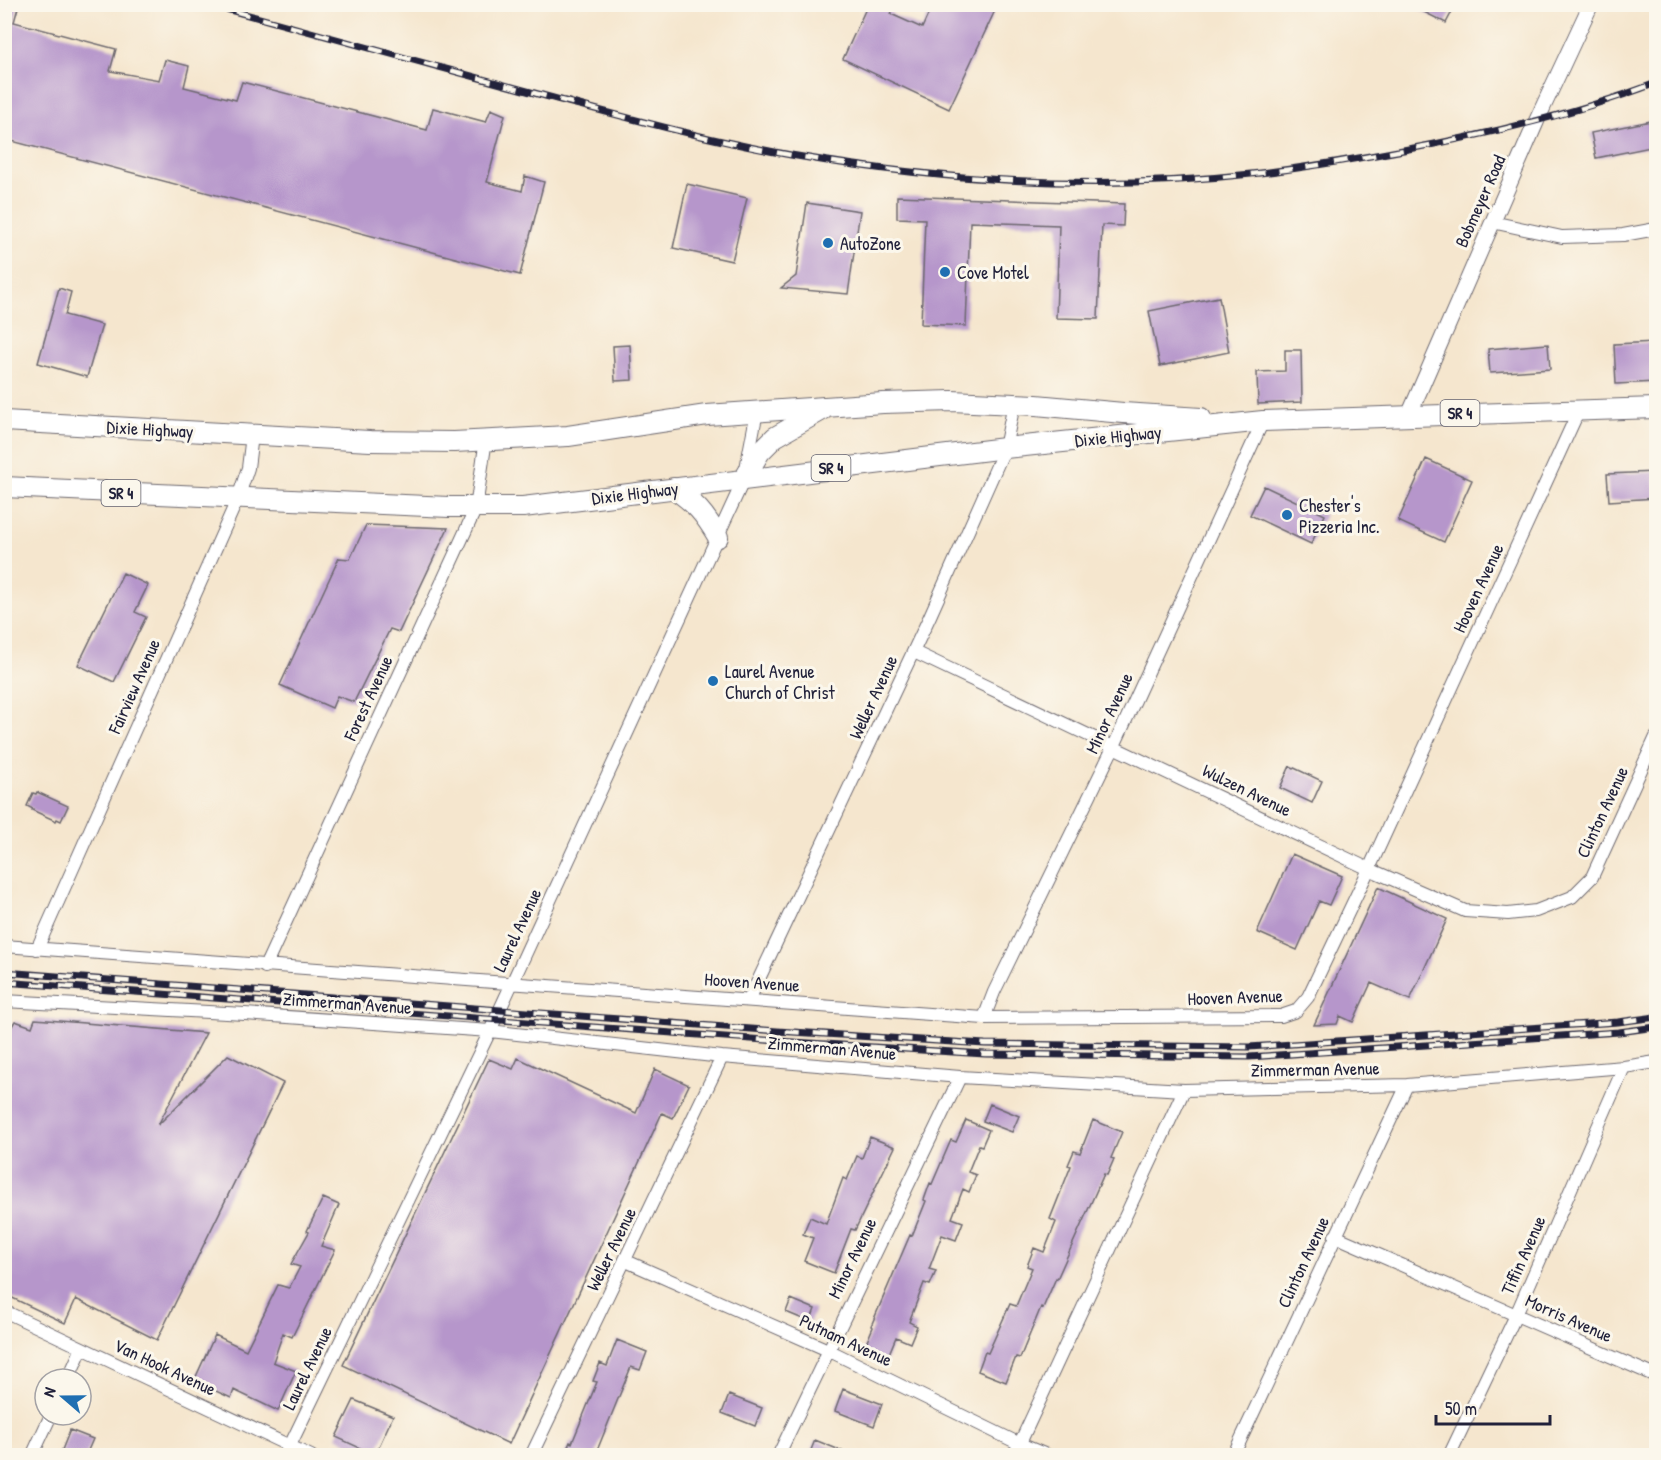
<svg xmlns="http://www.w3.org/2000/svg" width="1661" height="1460" font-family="'Patrick Hand',sans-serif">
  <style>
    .building { fill: #b696cb }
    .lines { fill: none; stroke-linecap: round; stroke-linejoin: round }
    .minor-casing { stroke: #6c676e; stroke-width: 14 }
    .tertiary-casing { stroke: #6c676e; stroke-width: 17 }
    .primary-casing { stroke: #6c676e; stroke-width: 22 }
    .minor { stroke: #fff; stroke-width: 12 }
    .tertiary { stroke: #fff; stroke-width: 15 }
    .primary { stroke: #fff; stroke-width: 20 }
    .rail-casing { stroke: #22223b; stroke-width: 7 }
    .rail { stroke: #fbf7ec; stroke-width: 4.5; stroke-dasharray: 14; stroke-linecap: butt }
    .poi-dot { fill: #1f6fb2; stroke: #fbf7ec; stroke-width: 2 }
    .labels { text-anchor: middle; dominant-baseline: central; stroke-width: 6; stroke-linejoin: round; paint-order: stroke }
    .shield { fill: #fbf7ec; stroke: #636270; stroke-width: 1.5 }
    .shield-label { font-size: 16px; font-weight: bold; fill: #22223b }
    .street-label { font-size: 18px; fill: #22223b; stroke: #fbf7ec }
    .poi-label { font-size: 18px; fill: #22223b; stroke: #fbf7ec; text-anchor: start }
  </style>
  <rect width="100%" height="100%" fill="#fbf7ec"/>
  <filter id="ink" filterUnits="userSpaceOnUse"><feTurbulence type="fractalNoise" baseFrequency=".0167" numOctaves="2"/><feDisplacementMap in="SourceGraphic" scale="12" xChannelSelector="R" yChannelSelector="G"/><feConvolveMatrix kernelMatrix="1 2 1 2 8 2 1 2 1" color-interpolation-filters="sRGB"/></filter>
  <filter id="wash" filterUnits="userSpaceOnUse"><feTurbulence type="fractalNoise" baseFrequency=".008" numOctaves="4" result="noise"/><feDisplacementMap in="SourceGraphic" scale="24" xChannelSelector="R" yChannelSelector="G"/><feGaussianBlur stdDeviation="1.35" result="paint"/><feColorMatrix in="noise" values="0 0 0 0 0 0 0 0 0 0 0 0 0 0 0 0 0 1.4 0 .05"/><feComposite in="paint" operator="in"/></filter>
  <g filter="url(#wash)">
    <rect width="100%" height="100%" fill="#f5e6ce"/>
    <g id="blocks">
      <path class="building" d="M4,4H19L14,22L116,49L110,71L159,80L165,60L189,66L184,87L236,100L242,82L427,130L433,108L486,122L491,109L505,115L487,182L522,191L525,176L544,182L520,275L4,139Z
        M868,4H895L891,14L922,28L933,4H998L949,109L843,59Z
        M1408,4H1456L1446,23Z
        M1656,120V146L1596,158L1591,133Z
        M687,184L747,198L732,261L673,248Z
        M897,196L1124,204L1123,226L1102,225L1098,319L1056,318L1059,225L970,222L966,326L921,324L925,219L897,218Z
        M807,203L860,211L848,294L781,288L796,276Z
        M59,288L71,292L65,315L102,325L87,377L38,363Z
        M1219,297L1229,352L1160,366L1149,311Z
        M1656,342V382L1616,384L1614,344Z
        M1548,344L1550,369L1490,373L1488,349Z
        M630,345L632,380L615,381L613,346Z
        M1285,350H1301L1302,402L1258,404L1257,372L1285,371Z
        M1426,459L1472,480L1444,542L1398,521Z
        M1655,472L1656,498L1609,501L1607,474Z
        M1264,486L1325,515L1311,544L1250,515Z
        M366,525L448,528L399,632L390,629L354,702L337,696L332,708L280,685L339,558L350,559Z
        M123,573L148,585L135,612L146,617L114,682L78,665Z
        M1290,766L1322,781L1312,803L1280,788Z
        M37,792L68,806L61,821L57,819L56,821L32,810L33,809L27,806L33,793L36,794Z
        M1292,854L1342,876L1329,905L1319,901L1297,950L1257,932Z
        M1378,887L1447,919L1420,978L1410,1000L1371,983L1353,1022L1340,1016L1337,1024L1314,1025Z
        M35,1019L206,1033L158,1125L228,1055L283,1083L157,1340L76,1299L65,1323L4,1294V1029L9,1031L15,1021L32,1027Z
        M518,1058L636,1113L655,1069L689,1085L673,1118L662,1113L509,1444L343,1365L489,1059L513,1069Z
        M990,1104L1019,1116L1012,1132L983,1121Z
        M966,1120L989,1130L982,1146L979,1145L968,1172L976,1175L969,1192L963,1189L952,1218L963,1222L956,1240L942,1235L929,1269L936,1271L930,1285L924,1283L909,1322L917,1326L910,1343L896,1337L886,1361L863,1351L873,1327L871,1326L910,1235L912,1236L926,1201L924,1200L930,1183L932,1184L951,1140L956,1142Z
        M1093,1120L1122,1132L1111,1158L1114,1159L1107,1175L1104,1174L1057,1279L1056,1278L1043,1308L1041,1307L1020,1358L1016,1357L1006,1382L978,1371L985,1352L988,1353L1010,1304L1016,1306L1032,1268L1027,1266L1034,1248L1044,1252L1056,1222L1050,1219L1071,1166L1068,1165L1074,1151L1080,1153Z
        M870,1137L895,1147L855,1230L851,1229L834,1273L804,1261L813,1238L803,1234L810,1217L826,1224L843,1178L847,1180L857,1156L862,1158Z
        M323,1198L339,1205L321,1246L335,1250L292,1337L283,1333L273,1362L296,1371L278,1411L234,1390L231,1398L194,1381L215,1335L246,1350L278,1285L289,1288L300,1267L291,1264L309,1232L307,1231Z
        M791,1299L815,1309L810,1322L786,1312Z
        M617,1340L647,1352L640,1370L631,1367L596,1453L601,1455H564L570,1442L572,1443L597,1382L593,1381L600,1363L607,1366Z
        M843,1389L882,1404L874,1426L835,1411Z
        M729,1395L762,1408L755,1426L722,1413Z
        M354,1400L393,1416L375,1455L336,1437Z
        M70,1430L93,1439L86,1455H60Z
        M815,1440L852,1455H809Z"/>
    </g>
  </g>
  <g filter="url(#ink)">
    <use href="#blocks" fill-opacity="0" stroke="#6c676e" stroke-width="1.5"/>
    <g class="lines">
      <g class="minor-casing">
        <path id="minor" d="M1492,222L1562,237L1623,235L1656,229
          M914,652L1369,869L1465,911L1508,914L1536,911L1572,897L1592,877L1656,737
          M4,946L984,1018L1281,1016L1296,1011L1308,997L1369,869L1579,410
          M37,949L238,498L248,468L252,435
          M265,967L476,508L486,439
          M749,1000L930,616L1005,448L1014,404
          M4,1001L245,1014L490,1031L722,1057L960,1077L1184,1090L1407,1085L1624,1067L1656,1062
          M984,1018L994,992L1114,746L1263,421
          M1335,1236L1656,1376
          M626,1261L828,1350L1020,1444L1049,1456
          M4,1311L311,1456
          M68,1379L82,1348
          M32,1456L51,1415
          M285,1456L490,1031L744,479L757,411
          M531,1456L722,1057
          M778,1456L960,1077
          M1014,1456L1184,1090
          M1233,1456L1407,1085
          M1449,1456L1516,1315L1624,1067"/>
      </g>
      <g class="tertiary-casing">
        <path id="tertiary" d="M1409,415L1537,120L1591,4"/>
      </g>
      <g class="primary-casing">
        <path id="primary" d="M4,421L370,441L454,442L568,436L707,415L883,403L952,401L1036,405L1123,413L1201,418
          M744,479L760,452L775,437L824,409
          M4,487L449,507H523L1005,448L1263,421L1656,408
          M673,488C696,504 704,513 718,537"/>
      </g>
      <use href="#minor" class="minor"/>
      <use href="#tertiary" class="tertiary"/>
      <use href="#primary" class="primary"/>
      <g class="rail-casing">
        <path id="rail" d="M208,4C318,34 428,64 538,94C622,116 706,140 791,155C941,181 1099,191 1251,174C1300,169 1349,160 1398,151C1485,135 1573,115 1656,83
          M4,972L777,1031L985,1044L1249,1047L1618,1022L1656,1017
          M4,982L777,1041L985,1054L1249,1057L1619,1032L1656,1027"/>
      </g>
      <use href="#rail" class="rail"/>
    </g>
  </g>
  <g class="poi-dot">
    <circle cx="828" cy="243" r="6"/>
    <circle cx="945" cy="272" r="6"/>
    <circle cx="1287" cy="515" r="6"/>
    <circle cx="713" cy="681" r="6"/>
  </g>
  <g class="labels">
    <g class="shield">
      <rect x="1440.5" y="400" width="39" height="26" rx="4.5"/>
      <rect x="811.5" y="455" width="39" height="26" rx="4.5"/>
      <rect x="101.5" y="480" width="39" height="26" rx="4.5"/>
    </g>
    <g class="shield-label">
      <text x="1460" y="413">SR 4</text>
      <text x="831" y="468">SR 4</text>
      <text x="121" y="493">SR 4</text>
    </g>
    <g class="street-label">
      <text transform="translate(1480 201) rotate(-66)">Bobmeyer Road</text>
      <text transform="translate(150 429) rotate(3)">Dixie Highway</text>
      <text transform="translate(1118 436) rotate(-6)">Dixie Highway</text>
      <text transform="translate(635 493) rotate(-7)">Dixie Highway</text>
      <text transform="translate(1478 588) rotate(-65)">Hooven Avenue</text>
      <text transform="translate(134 686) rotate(-66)">Fairview Avenue</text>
      <text transform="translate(873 697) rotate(-65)">Weller Avenue</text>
      <text transform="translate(368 698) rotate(-65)">Forest Avenue</text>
      <text transform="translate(1109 713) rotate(-65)">Minor Avenue</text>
      <text transform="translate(1247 790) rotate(26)">Wulzen Avenue</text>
      <text transform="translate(1602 812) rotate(-65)">Clinton Avenue</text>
      <text transform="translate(517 930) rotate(-65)">Laurel Avenue</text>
      <text transform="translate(752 982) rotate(4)">Hooven Avenue</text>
      <text transform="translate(1235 997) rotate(-2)">Hooven Avenue</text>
      <text transform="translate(347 1003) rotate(4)">Zimmerman Avenue</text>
      <text transform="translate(832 1048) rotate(5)">Zimmerman Avenue</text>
      <text transform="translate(1315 1069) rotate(-1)">Zimmerman Avenue</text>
      <text transform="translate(611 1249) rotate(-64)">Weller Avenue</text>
      <text transform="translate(1523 1255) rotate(-66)">Tiffin Avenue</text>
      <text transform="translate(852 1258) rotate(-64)">Minor Avenue</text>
      <text transform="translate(1303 1262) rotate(-65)">Clinton Avenue</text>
      <text transform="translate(1569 1318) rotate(24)">Morris Avenue</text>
      <text transform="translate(846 1340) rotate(25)">Putnam Avenue</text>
      <text transform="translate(165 1367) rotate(25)">Van Hook Avenue</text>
      <text transform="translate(307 1368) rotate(-64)">Laurel Avenue</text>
    </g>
    <g class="poi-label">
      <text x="840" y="243">AutoZone</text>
      <text x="957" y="272">Cove Motel</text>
      <text x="1299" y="505">Chester's<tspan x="1299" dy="21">Pizzeria Inc.</tspan></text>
      <text x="725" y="671">Laurel Avenue<tspan x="725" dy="21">Church of Christ</tspan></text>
    </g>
  </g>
  <rect width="1661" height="1460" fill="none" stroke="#fbf7ec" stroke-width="24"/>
  <g transform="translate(63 1397) rotate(290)"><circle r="28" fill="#fbf7ec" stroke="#a4a2a5" stroke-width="1.5"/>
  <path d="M0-4.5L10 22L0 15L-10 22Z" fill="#1f6fb2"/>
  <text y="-9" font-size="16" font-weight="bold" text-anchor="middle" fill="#22223b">N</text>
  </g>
  <path d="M1436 1415v9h114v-9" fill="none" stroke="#22223b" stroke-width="3"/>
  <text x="1445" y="1415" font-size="18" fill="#22223b" stroke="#fbf7ec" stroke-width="4.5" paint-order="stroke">50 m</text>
</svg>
